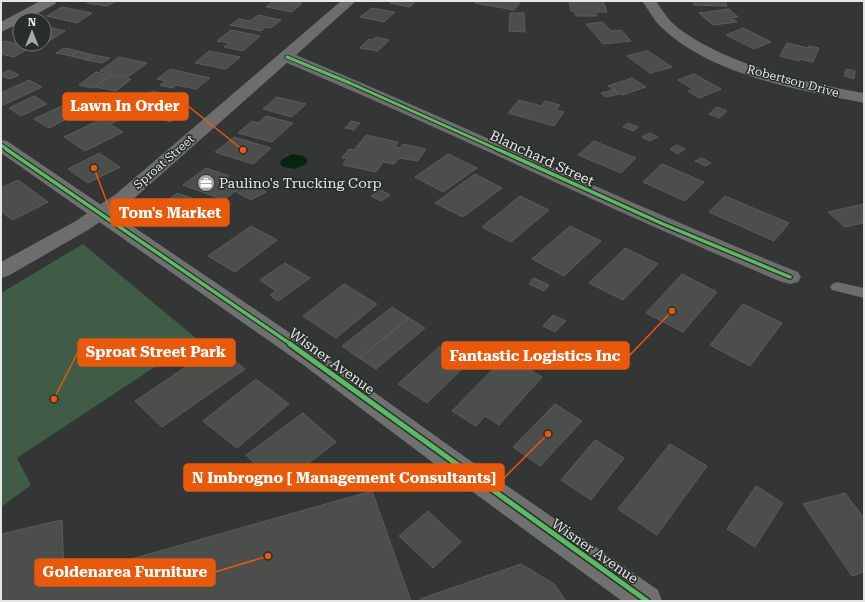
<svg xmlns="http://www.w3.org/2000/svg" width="865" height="602" font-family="'Roboto Serif',serif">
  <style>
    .green { fill: #3f5c46 }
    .water { fill: #082411 }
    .building { fill: #4c4e4c; stroke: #5b5d5b }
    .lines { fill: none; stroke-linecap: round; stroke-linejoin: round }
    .lane { fill: #6d6d6d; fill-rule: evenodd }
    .street { fill: #6d6d6d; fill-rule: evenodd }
    .secondary { fill: #6e7170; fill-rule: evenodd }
    .cycleway-far2-casing { stroke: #282d29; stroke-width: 5 }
    .cycleway-far1-casing { stroke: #282d29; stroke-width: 6 }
    .cycleway-casing { stroke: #282d29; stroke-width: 8 }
    .cycleway-far2 { stroke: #5cba63; stroke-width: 3 }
    .cycleway-far1 { stroke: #5cba63; stroke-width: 3.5 }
    .cycleway { stroke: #5cba63; stroke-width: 5 }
    .labels { text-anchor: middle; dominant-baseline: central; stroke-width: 3; stroke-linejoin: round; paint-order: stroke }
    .far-street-label { font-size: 12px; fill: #e4e7e4; stroke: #282d29 }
    .street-label { font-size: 14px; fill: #e4e7e4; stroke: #282d29 }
    .poi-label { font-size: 14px; fill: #e4e7e4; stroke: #282d29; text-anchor: start }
    .leader { fill: none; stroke: #e8590c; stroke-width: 1.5 }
    .callout-dot { fill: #e8590c; stroke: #282d29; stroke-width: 1.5 }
    .callout { fill: #e8590c; stroke: #e8590c; stroke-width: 1.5 }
    .callout-label { font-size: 15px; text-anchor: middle; font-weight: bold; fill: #fff }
  </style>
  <rect width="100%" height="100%" fill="#333634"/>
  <path class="green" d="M83,244L197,339L17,458L31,485L1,507V293Z"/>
  <path class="water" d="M292,154L304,156L307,160L306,164L295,169L283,167L280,164L281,160Z"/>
  <path class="building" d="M90,1H116L107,6L87,3Z
    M273,1H289L302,3L292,12L266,7Z
    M392,1H416L410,7L390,3Z
    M476,1H521L514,10L475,3Z
    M569,1H603L607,12H595L597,16H576L574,11H571Z
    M693,1H725L727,6L694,5Z
    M62,7L92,13L77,23L47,16Z
    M372,8L395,12L384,22L360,17Z
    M729,9L738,17L732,18L737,22L713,25L699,13Z
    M510,13H524L525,32L509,31Z
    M258,15L281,20L271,28L266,27L261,31L230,25L239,19L250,21Z
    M603,22L611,31L621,30L631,41L603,44L586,24Z
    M44,26L65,31L44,44Z
    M743,28L771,42L754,49L726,35Z
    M231,30L260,36L243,51L224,47L229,43L217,41Z
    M376,37L389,40L378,51L360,48L369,39L373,40Z
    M5,41L31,47L14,57L1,54V43Z
    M787,43L808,48L809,46L819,48L813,62L800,59L799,61L780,56Z
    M64,48L78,51L71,56L56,53Z
    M78,51L93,55L86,60L71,56Z
    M209,51L240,57L226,69L195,63Z
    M646,51H648L672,67L650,73L627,56Z
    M93,55L110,58L102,63L86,60Z
    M119,57L147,63L128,77L100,71Z
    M170,69L210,78L196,89L176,85L172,88L160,85L166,81L157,79Z
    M846,69L855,71L854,79L844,76Z
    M9,70L19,75L10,79L1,76V74Z
    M96,72L111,75L93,88L79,85Z
    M694,74L721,89L699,98L688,91L693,89L678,80Z
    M111,75L131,79L116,91L95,87Z
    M632,78L646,87L622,95L608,86Z
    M29,80L42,87L1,106V93Z
    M613,90L619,94L606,97L601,93Z
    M153,91L161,93L152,99L143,97Z
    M34,96L47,104L21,116L9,108Z
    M277,97L306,104L292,117L263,109Z
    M519,100L542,106L545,101L560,105L556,110L564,112L554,126L508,113Z
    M77,104L86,109L49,128L34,119L64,105L69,108Z
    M717,107L727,111L719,118L709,114Z
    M120,110L129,115L110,124L123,132L85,151L64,137Z
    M172,113L179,116L170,122L163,119Z
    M266,116L293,123L272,142L238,133L252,121L258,123Z
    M351,121L360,123L354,130L345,128Z
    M628,123L638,127L634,131L623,127Z
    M650,133L658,137L650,141L642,137Z
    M366,135L398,142L395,147L400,148L403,144L426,149L418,161L399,158L394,164L383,162L376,172L343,165L347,159L342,158L349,149L354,150Z
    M234,137L271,148L253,164L215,152Z
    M594,141L636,158L621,173L578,155Z
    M677,145L685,149L678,154L670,149Z
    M99,153L120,167L88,183L68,169Z
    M448,154L477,168L443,192L415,177Z
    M702,158L711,163L705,166L695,161Z
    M662,164L704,182L685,201L643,182Z
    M206,168L229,176L222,182L232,185L228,188L235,191L224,200L183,185Z
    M475,174L502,188L463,217L435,203Z
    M18,180L48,202L12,220L1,211V188Z
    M249,181L266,192L251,200L235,191L234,189Z
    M381,190L390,195L381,201L371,196Z
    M177,193L203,202L195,209L204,213L192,223L183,220L180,223L153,213Z
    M520,196L549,210L511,242L482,227Z
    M725,196L758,210L789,223L774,241L709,212Z
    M864,204V223L845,227L828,212Z
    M251,226L277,240L235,272L208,256Z
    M570,226L601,241L564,276L532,259Z
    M625,248L658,264L623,300L589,283Z
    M285,263L310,278L278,301L270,295L276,291L260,280Z
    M682,274L717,292L683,332L646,313Z
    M534,278L549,285L544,291L529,284Z
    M344,284L377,304L336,338L303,316Z
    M743,304L782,323L750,366L710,345Z
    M392,307L409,318L359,358L342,346Z
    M553,315L566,321L555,332L543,326Z
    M409,318L425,328L376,369L359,358Z
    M217,346L245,369L162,427L135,401Z
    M439,347L467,364L427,403L398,384Z
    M506,356L542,377L499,425L485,416L476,426L452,411Z
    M256,379L289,404L237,448L203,421Z
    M555,404L582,421L540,466L513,447Z
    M303,413L336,442L278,487L246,455Z
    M595,440L624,458L591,500L561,480Z
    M670,444L707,466L657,535L618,509Z
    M756,486L783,503L755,547L727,529Z
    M372,491L411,601H1V534L62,520L64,578Z
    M845,493L864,518V572L852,576L803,504Z
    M428,511L461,542L433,568L399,536Z
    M521,564L554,584L566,601H421L420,599Z"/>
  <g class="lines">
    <path class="lane" d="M837,282L864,288V298L832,290L830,287L832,284Z"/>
    <path class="street" d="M341,1H356L296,55C464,125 628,204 798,272L801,277L798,282L790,284L782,282C616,213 454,133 287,63L130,202L88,230L8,276L1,278V262L74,222L116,194Z
      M642,1H656C660,7 664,13 668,18C677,29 691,37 703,44C753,71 809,83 864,93V103C798,90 710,75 660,26C653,19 648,9 642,1Z"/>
    <path class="secondary" d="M40,1H57L55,4L26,20H20V23L1,32V22Z
      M1,140L7,141L318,352L458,452L658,590L662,601H622L440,468L302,364L1,153Z"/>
    <g class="cycleway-far2-casing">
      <path id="cycleway-far2" d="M287,57L350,83L499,150
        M1,145L8,150"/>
    </g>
    <g class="cycleway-far1-casing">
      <path id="cycleway-far1" d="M6,149L292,345
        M497,149L663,224L790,277"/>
    </g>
    <g class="cycleway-casing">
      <path id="cycleway" d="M290,344L647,601"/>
    </g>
    <use href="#cycleway-far2" class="cycleway-far2"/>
    <use href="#cycleway-far1" class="cycleway-far1"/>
    <use href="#cycleway" class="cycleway"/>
  </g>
  <defs>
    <g id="office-disc" transform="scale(0.9)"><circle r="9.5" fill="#a6a9a6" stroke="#282d29"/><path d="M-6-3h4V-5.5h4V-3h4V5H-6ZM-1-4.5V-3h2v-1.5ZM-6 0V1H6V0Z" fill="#fff"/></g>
  </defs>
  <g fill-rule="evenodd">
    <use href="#office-disc" x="206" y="183"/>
  </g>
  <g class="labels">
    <g class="far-street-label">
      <text transform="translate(793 81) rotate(15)">Robertson Drive</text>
      <text transform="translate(164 162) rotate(-41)">Sproat Street</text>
    </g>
    <g class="street-label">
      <text transform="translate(542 158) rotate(25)">Blanchard Street</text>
      <text transform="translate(332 361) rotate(36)">Wisner Avenue</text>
      <text transform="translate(595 551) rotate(35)">Wisner Avenue</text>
    </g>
    <g class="poi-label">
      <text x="219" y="183">Paulino's Trucking Corp</text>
    </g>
  </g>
  <path class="leader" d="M243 150L188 106M94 168L111 213M54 399L78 352M672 311L629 356M548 434L504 478M268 556L215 572"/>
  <g class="callout-dot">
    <circle cx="243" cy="150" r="4"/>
    <circle cx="94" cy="168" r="4"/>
    <circle cx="54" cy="399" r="4"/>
    <circle cx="672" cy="311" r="4"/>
    <circle cx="548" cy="434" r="4"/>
    <circle cx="268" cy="556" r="4"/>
  </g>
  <g class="callout">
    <rect x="63" y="93" width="125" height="27" rx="4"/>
    <rect x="111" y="199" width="118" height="27" rx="4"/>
    <rect x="78" y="339" width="157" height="27" rx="4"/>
    <rect x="442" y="342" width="187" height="27" rx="4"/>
    <rect x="184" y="464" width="320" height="27" rx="4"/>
    <rect x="35" y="559" width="180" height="27" rx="4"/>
  </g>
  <g class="callout-label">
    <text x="125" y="111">Lawn In Order</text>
    <text x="170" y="218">Tom's Market</text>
    <text x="156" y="357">Sproat Street Park</text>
    <text x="535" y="361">Fantastic Logistics Inc</text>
    <text x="344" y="483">N Imbrogno [ Management Consultants]</text>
    <text x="125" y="577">Goldenarea Furniture</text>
  </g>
  <rect width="865" height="602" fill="none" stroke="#e4e7e4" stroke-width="4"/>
  <g transform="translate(32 32)"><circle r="19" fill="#282d29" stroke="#737774"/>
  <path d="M0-3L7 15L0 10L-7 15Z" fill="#a6a9a6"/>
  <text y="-6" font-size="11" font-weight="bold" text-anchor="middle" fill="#e4e7e4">N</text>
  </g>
</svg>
